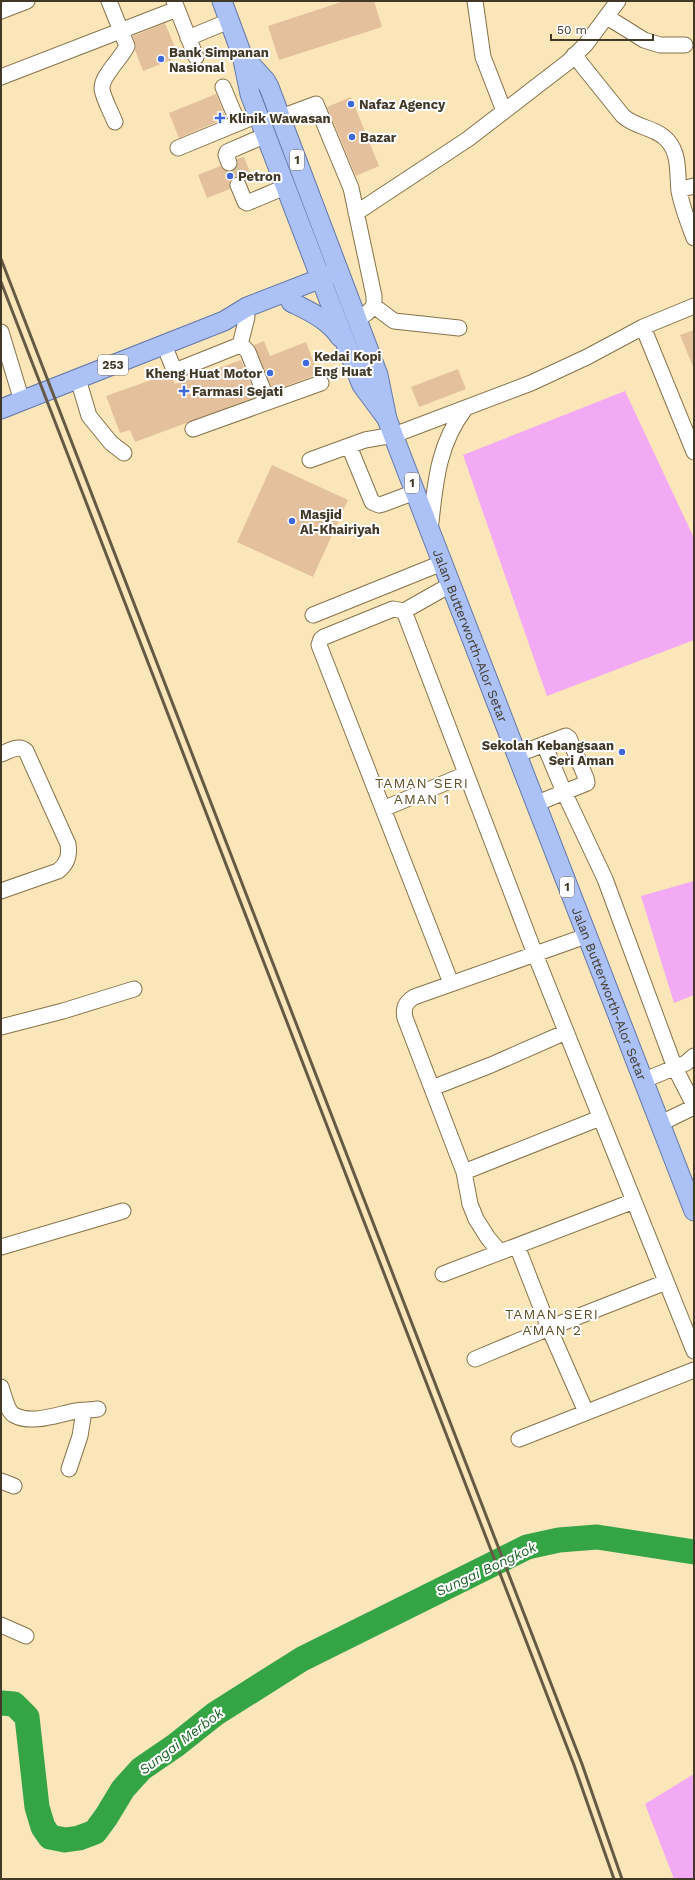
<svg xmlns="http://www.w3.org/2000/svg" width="695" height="1880" font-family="'Work Sans',sans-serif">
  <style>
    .green { fill: #f2aaf4 }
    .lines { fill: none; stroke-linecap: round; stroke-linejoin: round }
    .river { stroke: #34a445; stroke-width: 25 }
    .building { fill: #e4c09d }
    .minor-tunnel { stroke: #d6c39d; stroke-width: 15; stroke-dasharray: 15 8; stroke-linecap: butt }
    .minor-casing { stroke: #857249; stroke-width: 17 }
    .major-casing { stroke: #6277aa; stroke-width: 21 }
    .minor { stroke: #fff; stroke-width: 15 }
    .major { stroke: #acc2f7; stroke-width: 19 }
    .rail { stroke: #655a44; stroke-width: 3 }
    .poi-dot { fill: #3f68da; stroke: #fff; stroke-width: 1.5 }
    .labels { text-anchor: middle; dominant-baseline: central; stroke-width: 4; stroke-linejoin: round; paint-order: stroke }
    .shield { fill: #fff; stroke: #7a7468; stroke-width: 1 }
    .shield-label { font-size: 12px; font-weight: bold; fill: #413827 }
    .poi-label { font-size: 13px; font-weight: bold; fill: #413827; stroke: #fff; text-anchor: start }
    .street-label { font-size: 13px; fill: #413827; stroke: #fff }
    .neighbourhood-label { font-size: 14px; letter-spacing: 1px; fill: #614f27; stroke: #fff }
    .water-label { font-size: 14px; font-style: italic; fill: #1b6426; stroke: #fff }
  </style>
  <rect width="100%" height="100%" fill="#fbe6ba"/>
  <path class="green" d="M625,391L694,538V640L547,696L463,455Z
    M694,881V995L674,1003L641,896Z
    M694,1774V1879H674L645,1804Z"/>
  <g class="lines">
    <path class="river" d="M1,1703L14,1704L27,1717L37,1807L43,1827L50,1837L65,1840L79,1838L95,1832L106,1817L123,1789L141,1769L176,1745L215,1714L302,1659L527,1547L559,1540L597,1537L694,1552"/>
  </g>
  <path class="building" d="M344,1H374L382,27L279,60L268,26Z
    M165,23L179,57L143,71L135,50L136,46L133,36Z
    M216,94L226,118L179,138L169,113Z
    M351,97L379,166L356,176L327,107Z
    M244,157L253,180L246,182L243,178L235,177L231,180L230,189L207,198L198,175L220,166L227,172L233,171L238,165L237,159Z
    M694,330V369L680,335Z
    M264,341L270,356L306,342L318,374L273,391L254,345Z
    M241,360L256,397L135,442L130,430L120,433L106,396L168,374L172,376L175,384Z
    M458,369L466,389L419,407L411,387Z
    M272,465L348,500L313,577L237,542Z"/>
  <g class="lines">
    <path class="minor-tunnel" d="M229,163L238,185"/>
    <g class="minor-casing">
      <path id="minor" d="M109,1L127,46C122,58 101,76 102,89C103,98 112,114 115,122
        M174,1L196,57
        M475,1L483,57L504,111
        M1,11L27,1
        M607,17L644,40L660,45H685
        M188,38L229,21
        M574,55L623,116C636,128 656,127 668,141C680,155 677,174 679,191C682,207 688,222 694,238
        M1,77L177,9
        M223,87L238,123
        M281,117L316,104L351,188L374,296V306L367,313L357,319
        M178,148L258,115
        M229,163L226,155L227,152L266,135
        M238,185L245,202L247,203L285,187
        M679,190L694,186
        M356,213L468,139L568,62L586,44L618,1
        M374,306L394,321L459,328
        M643,327L694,452
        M1,332L22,401
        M241,344L248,352L268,402
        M164,345L173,367L180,369L240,345L247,317
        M78,379L89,416L111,443L124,453
        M193,429L321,383
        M349,446L372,502L379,505L383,504L415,492
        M310,460L365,440L394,435L531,383L587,357L643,327L694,306
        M430,531C435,487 437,445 465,409
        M450,585L404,611L393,609L324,637L321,639L319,645L451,983
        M404,611L535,954L694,1351
        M313,615L442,563
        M544,744L564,792L605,879L675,1068L694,1105
        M1,754C9,751 19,744 26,751L68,844C70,856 67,864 58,871L1,891
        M516,755L566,736L569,738L586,778L587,783L582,785L535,804
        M383,809L466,774
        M1,1027L63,1011L134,989
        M642,1081L686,1063L694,1056
        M432,1088L491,1065L566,1032
        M659,1124L694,1107
        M464,1172L600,1118
        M517,1246L549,1328L586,1412
        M1,1247L123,1211
        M500,1252L488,1238L476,1219L470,1204L464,1172L405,1018C403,1008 405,1003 414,997L586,936
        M443,1274L634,1201
        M475,1359L549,1328L666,1282
        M1,1387C4,1395 7,1411 14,1415C32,1425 58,1414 76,1411C83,1410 91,1410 98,1409
        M519,1439L694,1370
        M69,1469L80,1436L84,1411
        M1,1481L14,1486
        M1,1625L26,1636"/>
    </g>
    <g class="major-casing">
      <g id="major">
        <path d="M222,1L242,55L250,94L359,378L362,385L385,416"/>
        <path id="s1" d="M242,55L265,80L269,87L378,375L387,419L430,531L694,1211"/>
        <path d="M291,302C309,311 328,319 340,337"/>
        <path d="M1,409L224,321L247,307L332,274"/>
      </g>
    </g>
    <use href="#minor" class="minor"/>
    <use href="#major" class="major"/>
    <path class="rail" d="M1,259L582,1764L622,1879
      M1,282L574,1765L614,1879"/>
  </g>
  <g class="poi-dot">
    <circle cx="161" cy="59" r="4"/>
    <circle cx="351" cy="104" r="4"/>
    <path d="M218 112h4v4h4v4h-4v4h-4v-4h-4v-4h4z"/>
    <circle cx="352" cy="137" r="4"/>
    <circle cx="230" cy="176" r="4"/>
    <circle cx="306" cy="363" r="4"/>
    <circle cx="270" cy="373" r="4"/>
    <path d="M182 385h4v4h4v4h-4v4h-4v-4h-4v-4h4z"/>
    <circle cx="292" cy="521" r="4"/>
    <circle cx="622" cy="752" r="4"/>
  </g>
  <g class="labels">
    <g class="shield">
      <rect x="290" y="150" width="14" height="20" rx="3"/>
      <rect x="98" y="355" width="30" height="20" rx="3"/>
      <rect x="405" y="473" width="14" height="20" rx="3"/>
      <rect x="560" y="877" width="14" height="20" rx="3"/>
    </g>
    <g class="shield-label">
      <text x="297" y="160">1</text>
      <text x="113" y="365">253</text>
      <text x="412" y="483">1</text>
      <text x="567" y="887">1</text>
    </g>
    <g class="poi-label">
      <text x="169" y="52">Bank Simpanan<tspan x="169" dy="15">Nasional</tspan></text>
      <text x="359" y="104">Nafaz Agency</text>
      <text x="229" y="118">Klinik Wawasan</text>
      <text x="360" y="137">Bazar</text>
      <text x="238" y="176">Petron</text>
      <text x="314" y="356">Kedai Kopi<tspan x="314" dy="15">Eng Huat</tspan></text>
      <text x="262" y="373" text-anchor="end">Kheng Huat Motor</text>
      <text x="192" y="391">Farmasi Sejati</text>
      <text x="300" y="514">Masjid<tspan x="300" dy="15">Al-Khairiyah</tspan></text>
      <text x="614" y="745" text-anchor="end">Sekolah Kebangsaan<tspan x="614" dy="15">Seri Aman</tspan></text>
    </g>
    <g class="street-label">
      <text stroke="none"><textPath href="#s1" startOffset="627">Jalan Butterworth-Alor Setar</textPath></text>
      <text stroke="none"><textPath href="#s1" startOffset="1011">Jalan Butterworth-Alor Setar</textPath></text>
    </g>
    <g class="neighbourhood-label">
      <text x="422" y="783">TAMAN SERI<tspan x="422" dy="16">AMAN 1</tspan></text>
      <text x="552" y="1314">TAMAN SERI<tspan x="552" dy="16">AMAN 2</tspan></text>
    </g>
    <g class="water-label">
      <text transform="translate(486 1569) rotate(-25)">Sungai Bongkok</text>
      <text transform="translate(181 1741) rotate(-37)">Sungai Merbok</text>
    </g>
  </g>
  <rect width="695" height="1880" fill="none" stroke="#413827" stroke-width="4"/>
  <path d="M551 34v6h102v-6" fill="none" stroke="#413827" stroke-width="2"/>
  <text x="557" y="34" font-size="12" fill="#413827" stroke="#ffffff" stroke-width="3" paint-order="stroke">50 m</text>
</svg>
